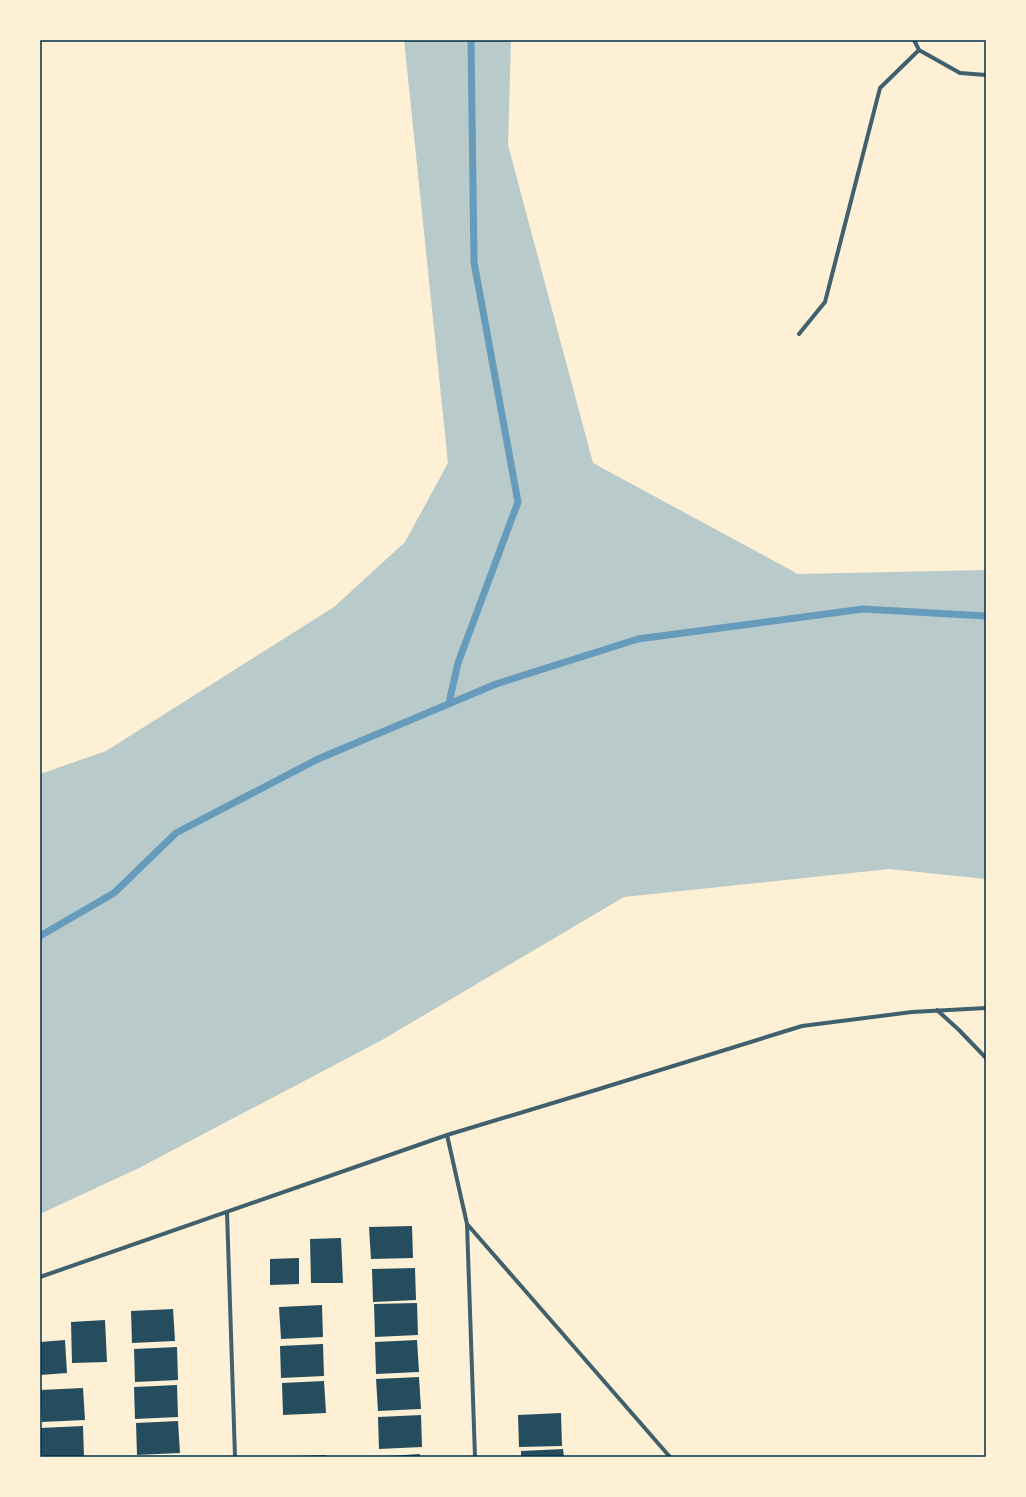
<svg xmlns="http://www.w3.org/2000/svg" width="1026" height="1497" font-family="'PT Serif',serif">
  <style>
    .green { fill: #b9caca }
    .lines { fill: none; stroke-linecap: round; stroke-linejoin: round }
    .stream { stroke: #669bbc; stroke-width: 7 }
    .building { fill: #264d5e }
    .minor { stroke: #3f606c; stroke-width: 4 }
    .neatline { fill: none; stroke: #003049; stroke-width: 1.5 }
  </style>
  <rect width="100%" height="100%" fill="#fdf0d5"/>
  <path class="green" d="M404,40H511L508,145L593,463L798,574L986,570V879L889,869L624,897L382,1040L139,1168L40,1214V774L106,751L334,607L405,542L448,463Z"/>
  <g class="lines">
    <path class="stream" d="M449,703L458,663L518,502L474,262L471,40
      M40,936L114,893L176,833L318,759L496,684L638,639L863,609L986,616"/>
  </g>
  <path class="building" d="M412,1226L413,1258L371,1259L369,1227Z
    M341,1238L343,1283H311L310,1239Z
    M299,1258V1284L270,1285V1259Z
    M415,1268L416,1300L373,1302L372,1269Z
    M417,1303L418,1335L375,1337L374,1304Z
    M322,1305L323,1337L281,1339L279,1307Z
    M173,1309L175,1341L132,1343L131,1311Z
    M105,1320L107,1362L72,1363L71,1322Z
    M65,1340L67,1373L40,1375V1342Z
    M417,1340L419,1372L376,1374L375,1342Z
    M323,1344L324,1376L281,1378L280,1346Z
    M177,1347L178,1380L135,1382L134,1349Z
    M419,1377L421,1409L378,1411L376,1379Z
    M324,1381L326,1413L283,1415L282,1383Z
    M177,1385L178,1417L135,1419L134,1387Z
    M83,1388L85,1420L42,1422L40,1390Z
    M561,1413L562,1446L519,1447L518,1415Z
    M421,1415L422,1447L379,1449L378,1417Z
    M178,1421L180,1453L137,1455L136,1423Z
    M83,1426L84,1457H41L40,1428Z
    M563,1449L564,1457H521V1451Z
    M420,1454V1457H388V1456Z
    M326,1455V1457H298L297,1456Z"/>
  <g class="lines">
    <path class="minor" d="M914,40L919,50
      M919,50L960,73L986,75
      M799,334L825,302L880,88L919,50
      M937,1010L959,1030L986,1058
      M447,1135L467,1224L670,1457
      M227,1212L235,1457
      M467,1224L475,1457
      M40,1277L447,1135L599,1089L802,1026L912,1012L986,1008"/>
  </g>
  <rect width="1026" height="1497" fill="none" stroke="#fdf0d5" stroke-width="82"/>
  <rect x="41" y="41" width="944" height="1415" class="neatline"/>
</svg>
